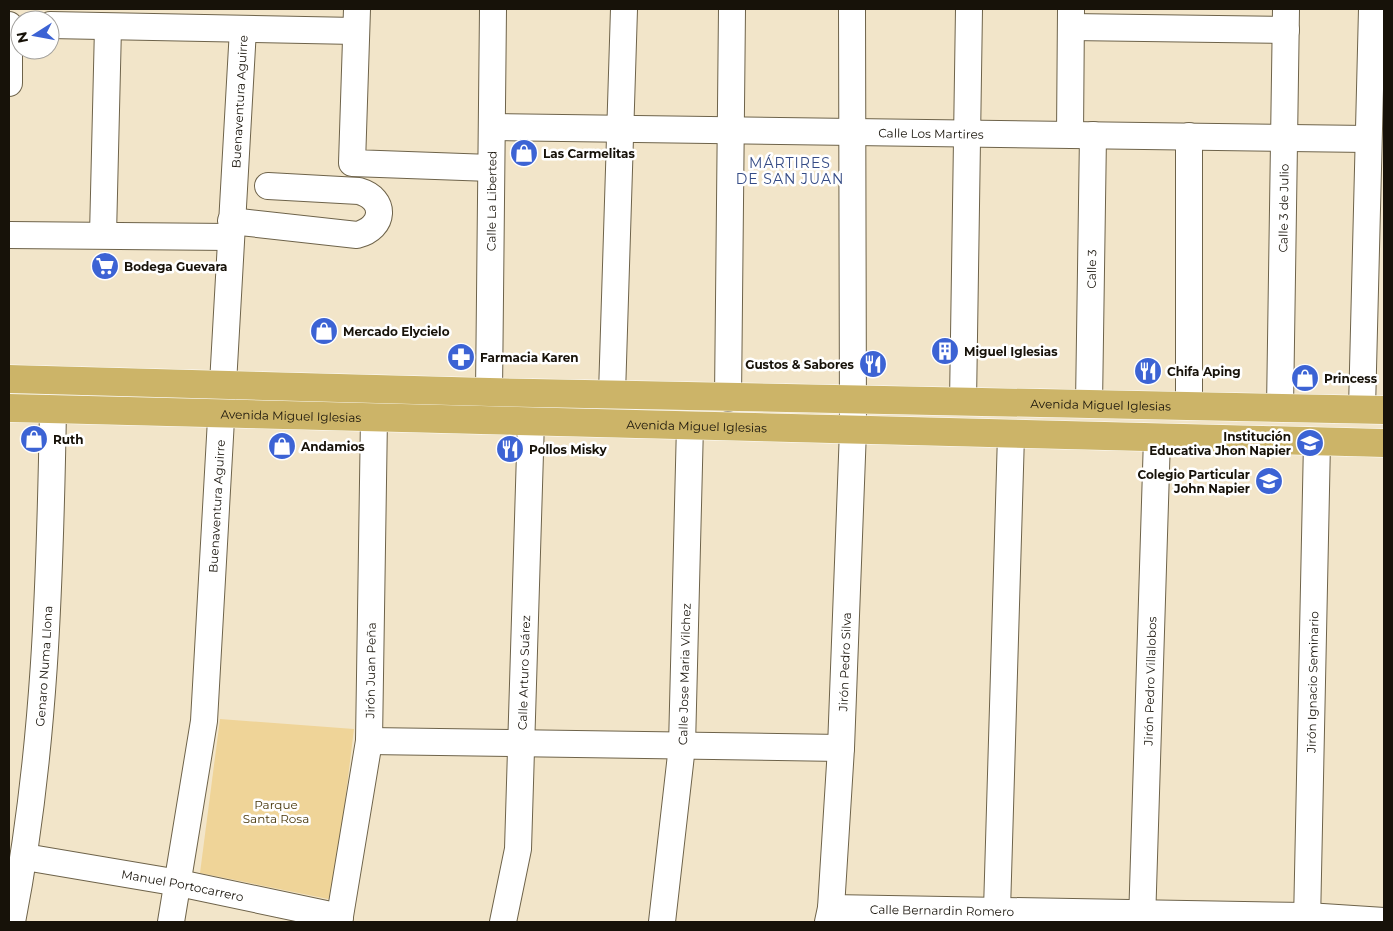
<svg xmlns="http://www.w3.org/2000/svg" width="1393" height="931" font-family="Montserrat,sans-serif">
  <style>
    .park { fill: #efd498 }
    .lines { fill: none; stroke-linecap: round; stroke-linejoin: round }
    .minor-casing { stroke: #6e634a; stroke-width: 28 }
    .major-casing { stroke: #fff; stroke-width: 29 }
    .minor { stroke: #fff; stroke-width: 26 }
    .major { stroke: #ccb468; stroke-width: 28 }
    .labels { text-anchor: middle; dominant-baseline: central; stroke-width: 5; stroke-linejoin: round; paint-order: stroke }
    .street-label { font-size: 12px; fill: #171209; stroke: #fff }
    .poi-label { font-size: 12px; font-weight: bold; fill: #171209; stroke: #fff; text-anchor: start }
    .park-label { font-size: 12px; fill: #473609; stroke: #fff }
    .neighbourhood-label { font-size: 14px; letter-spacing: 1px; fill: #354b85; stroke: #fff }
  </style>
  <rect width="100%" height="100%" fill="#f2e5c9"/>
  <path class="park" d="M220,719L354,729L333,900L200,873Z"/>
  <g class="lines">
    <g class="minor-casing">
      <g id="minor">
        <path d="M357,9L352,163L491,168"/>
        <path d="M50,25L356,31"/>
        <path d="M1071,27L1286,30"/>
        <path d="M9,83V25"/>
        <path id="s1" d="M492,127L1368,139"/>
        <path d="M1070,134L1071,10"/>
        <path d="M231,221L357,235C385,228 387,199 359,191L268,186"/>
        <path d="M9,235L230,237"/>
        <path d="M103,235L108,27"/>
        <path id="s2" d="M489,392L493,9"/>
        <path d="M612,394L624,9"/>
        <path d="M728,398L732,9"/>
        <path d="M963,402L969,9"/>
        <path id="s3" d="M1089,404L1093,135"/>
        <path d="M1189,406V136"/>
        <path id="s4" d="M1280,408L1286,9"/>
        <path d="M1362,409L1372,9"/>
        <path d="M369,741L841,748"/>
        <path id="s5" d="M25,857L179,883L340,917"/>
        <path id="s6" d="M831,908L1307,916L1384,921"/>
        <path d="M997,910L1011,435"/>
        <path id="s7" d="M12,922C45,753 50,582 53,409"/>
        <path id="s8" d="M171,922L204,721L243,29"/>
        <path id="s9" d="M339,922L369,741L374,417"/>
        <path id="s10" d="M503,922L518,849L531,420"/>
        <path id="s11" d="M662,922L682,746L690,425"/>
        <path id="s12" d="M828,922L831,908L841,748L853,430L852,9"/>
        <path id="s13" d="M1142,922L1157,438"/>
        <path id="s14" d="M1307,922L1317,442"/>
      </g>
    </g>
    <g class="major-casing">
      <g id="major">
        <path id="s15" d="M9,379L489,392L1384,410"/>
        <path id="s16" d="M9,408L1384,443"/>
      </g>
    </g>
    <use href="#minor" class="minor"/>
    <use href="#major" class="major"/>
  </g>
  <defs>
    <g id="shop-disc" transform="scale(1.4375)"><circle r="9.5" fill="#3c63d4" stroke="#fff"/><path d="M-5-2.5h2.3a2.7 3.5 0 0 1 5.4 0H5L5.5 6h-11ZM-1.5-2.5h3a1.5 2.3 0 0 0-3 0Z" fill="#fff"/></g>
    <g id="supermarket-disc" transform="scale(1.4375)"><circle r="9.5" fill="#3c63d4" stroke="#fff"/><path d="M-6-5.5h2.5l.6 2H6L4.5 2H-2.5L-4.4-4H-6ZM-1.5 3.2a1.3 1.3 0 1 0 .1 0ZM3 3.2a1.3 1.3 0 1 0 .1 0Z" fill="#fff"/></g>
    <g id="building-disc" transform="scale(1.4375)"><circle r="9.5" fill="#3c63d4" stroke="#fff"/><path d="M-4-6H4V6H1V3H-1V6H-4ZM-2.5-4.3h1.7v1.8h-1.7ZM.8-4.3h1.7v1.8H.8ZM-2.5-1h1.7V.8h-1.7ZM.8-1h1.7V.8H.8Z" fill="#fff"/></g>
    <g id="pharmacy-disc" transform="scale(1.4375)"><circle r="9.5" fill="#3c63d4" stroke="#fff"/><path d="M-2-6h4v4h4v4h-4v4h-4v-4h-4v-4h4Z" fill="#fff"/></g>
    <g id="restaurant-disc" transform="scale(1.4375)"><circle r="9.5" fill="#3c63d4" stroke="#fff"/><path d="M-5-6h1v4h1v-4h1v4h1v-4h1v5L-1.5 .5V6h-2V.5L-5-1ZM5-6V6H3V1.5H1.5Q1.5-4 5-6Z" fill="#fff"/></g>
    <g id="school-disc" transform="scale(1.4375)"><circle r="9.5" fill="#3c63d4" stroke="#fff"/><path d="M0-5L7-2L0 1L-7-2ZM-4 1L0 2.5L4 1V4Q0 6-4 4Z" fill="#fff"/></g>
  </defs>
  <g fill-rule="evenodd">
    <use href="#shop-disc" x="524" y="153"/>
    <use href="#supermarket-disc" x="105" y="266"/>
    <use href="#shop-disc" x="324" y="331"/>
    <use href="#building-disc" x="945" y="351"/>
    <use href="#pharmacy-disc" x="461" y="357"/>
    <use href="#restaurant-disc" x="873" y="364"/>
    <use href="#restaurant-disc" x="1148" y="371"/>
    <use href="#shop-disc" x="1305" y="378"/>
    <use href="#shop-disc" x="34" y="439"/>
    <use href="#school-disc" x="1310" y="443"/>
    <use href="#shop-disc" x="282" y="446"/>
    <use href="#restaurant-disc" x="510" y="449"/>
    <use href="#school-disc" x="1269" y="481"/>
  </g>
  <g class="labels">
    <g class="street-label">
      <text stroke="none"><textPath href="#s8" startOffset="824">Buenaventura Aguirre</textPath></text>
      <text stroke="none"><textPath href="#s1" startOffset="439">Calle Los Martires</textPath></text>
      <text stroke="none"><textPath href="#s2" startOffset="191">Calle La Liberted</textPath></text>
      <text stroke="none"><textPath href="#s4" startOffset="200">Calle 3 de Julio</textPath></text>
      <text stroke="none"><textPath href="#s3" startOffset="135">Calle 3</textPath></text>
      <text stroke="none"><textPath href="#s15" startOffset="1092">Avenida Miguel Iglesias</textPath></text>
      <text stroke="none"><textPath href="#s16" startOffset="282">Avenida Miguel Iglesias</textPath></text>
      <text stroke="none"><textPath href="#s16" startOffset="688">Avenida Miguel Iglesias</textPath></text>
      <text stroke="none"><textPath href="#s8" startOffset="419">Buenaventura Aguirre</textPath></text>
      <text stroke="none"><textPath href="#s12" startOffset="261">Jirón Pedro Silva</textPath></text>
      <text stroke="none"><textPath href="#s7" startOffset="258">Genaro Numa Llona</textPath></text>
      <text stroke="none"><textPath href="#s9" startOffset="254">Jirón Juan Peña</textPath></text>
      <text stroke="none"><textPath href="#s10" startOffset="251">Calle Arturo Suárez</textPath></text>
      <text stroke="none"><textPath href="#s11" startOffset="249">Calle Jose Maria Vilchez</textPath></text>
      <text stroke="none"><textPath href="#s13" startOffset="241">Jirón Pedro Villalobos</textPath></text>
      <text stroke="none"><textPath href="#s14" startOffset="240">Jirón Ignacio Seminario</textPath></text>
      <text stroke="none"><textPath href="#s5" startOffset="160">Manuel Portocarrero</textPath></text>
      <text stroke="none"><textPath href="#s6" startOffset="111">Calle Bernardin Romero</textPath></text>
    </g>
    <g class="poi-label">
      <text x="543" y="153">Las Carmelitas</text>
      <text x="124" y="266">Bodega Guevara</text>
      <text x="343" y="331">Mercado Elycielo</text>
      <text x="964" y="351">Miguel Iglesias</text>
      <text x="480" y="357">Farmacia Karen</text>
      <text x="854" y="364" text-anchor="end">Gustos &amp; Sabores</text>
      <text x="1167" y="371">Chifa Aping</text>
      <text x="1324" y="378">Princess</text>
      <text x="1291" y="436" text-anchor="end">Institución<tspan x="1291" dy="14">Educativa Jhon Napier</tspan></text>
      <text x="53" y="439">Ruth</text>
      <text x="301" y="446">Andamios</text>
      <text x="529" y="449">Pollos Misky</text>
      <text x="1250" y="474" text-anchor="end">Colegio Particular<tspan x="1250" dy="14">John Napier</tspan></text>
    </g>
    <g class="park-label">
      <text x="276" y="804">Parque<tspan x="276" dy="14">Santa Rosa</tspan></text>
    </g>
    <g class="neighbourhood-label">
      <text x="790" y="163">MÁRTIRES<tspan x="790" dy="16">DE SAN JUAN</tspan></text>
    </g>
  </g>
  <rect width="1393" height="931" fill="none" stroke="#171209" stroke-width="20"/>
  <g transform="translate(35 35) rotate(259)"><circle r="24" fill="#ffffff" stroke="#a2a09d"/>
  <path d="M0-4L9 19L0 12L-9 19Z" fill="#3c63d4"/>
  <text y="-8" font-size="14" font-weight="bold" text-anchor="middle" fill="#171209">N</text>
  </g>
</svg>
